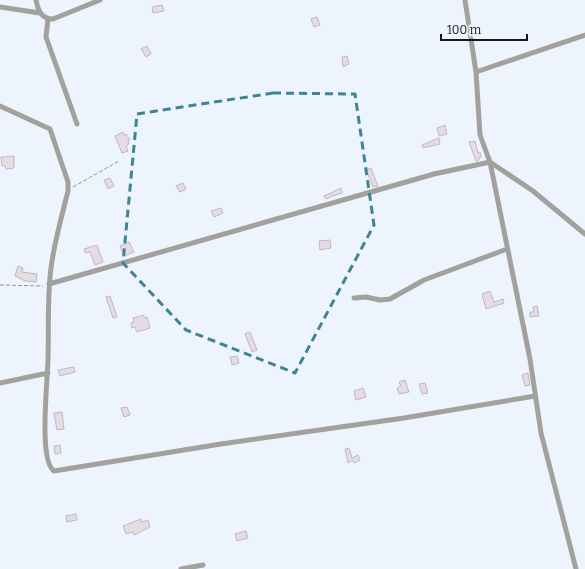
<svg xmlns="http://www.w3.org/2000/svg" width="585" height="569" font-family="Bitter,serif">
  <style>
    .building { fill: #e5dce3; stroke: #c1b8bf }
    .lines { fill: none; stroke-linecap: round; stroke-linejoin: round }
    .path { stroke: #90959c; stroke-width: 1; stroke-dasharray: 4 2; stroke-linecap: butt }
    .minor { stroke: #a3a19d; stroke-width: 5 }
    .marked { fill: none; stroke: #3f8492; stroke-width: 3; stroke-dasharray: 8 5; stroke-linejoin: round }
  </style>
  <rect width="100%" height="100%" fill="#edf4fd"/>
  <path class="building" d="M162,5L164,11L153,13L152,7Z
    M317,17L320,25L314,27L311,19Z
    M147,46L151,54L146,57L141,49Z
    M347,56L349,64L343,67L342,57Z
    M445,125L447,134L439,136L437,128Z
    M123,132L124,135L126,134L130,140L128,141L129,144L126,146L128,151L122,153L115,136Z
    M439,138L440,144L423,148L422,145Z
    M475,141L478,153L480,152L481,157L479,158V160L476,161L469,142Z
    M14,156V168L6,169L5,166H2L1,157Z
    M371,168L378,186L373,187L366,170Z
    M110,178L114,186L108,189L104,180Z
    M183,183L186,189L180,192L176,186Z
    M341,188L342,193L332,196L327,199L325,198L324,196Z
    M221,208L223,213L214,217L211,211Z
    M330,240L331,248L320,250L319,241Z
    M129,242L134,252L124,256L120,246Z
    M97,245L103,262L95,265L90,252L85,253L84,249Z
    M18,266L23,268L22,272L37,274L36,282L25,281L15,276Z
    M490,291L494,302L503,299L504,303L486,309L482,294Z
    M110,296L117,317L113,318L106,297Z
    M537,306L539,316L530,317V312H534L533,307Z
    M144,315V318L147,317L150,328L137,332L135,327L132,328L131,323L134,322L133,318Z
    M250,332L257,350L252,352L245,334Z
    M237,356L239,363L232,365L230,357Z
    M74,367L75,372L60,376L58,370Z
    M528,373L530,385L525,386L522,375Z
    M405,380L409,392L399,394L397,388L401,386L399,382Z
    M425,383L428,393L422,394L419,384Z
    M363,388L366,397L356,400L354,391Z
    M127,407L130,415L124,417L121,408Z
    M62,412L64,429L57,430L54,413Z
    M60,445L61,453L55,454L54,446Z
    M349,448L352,458L358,455L360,460L354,463L353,460L348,463L345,449Z
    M76,514L77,520L67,522L66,516Z
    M141,519L142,522L148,520L150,527L134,535L133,532L126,534L123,526Z
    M246,531L248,538L237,541L235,534Z"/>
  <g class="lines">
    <path class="path" d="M73,187L119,161
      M0,285L43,286"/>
    <path class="minor" d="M36,0C38,10 41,19 53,19L100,0
      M465,0L476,72L480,135L490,162L530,359L541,433L576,569
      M0,7L40,13
      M48,19L46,37L77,124
      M476,72L585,35
      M0,106L50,129L68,182V191C62,215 54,243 51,268C47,298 49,328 48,358C48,379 38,460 54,471L221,444L404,418L535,396
      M49,284L434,174L490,162L533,191L585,234
      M354,298L366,297L380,300L390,299L424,280L507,249
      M0,383L48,373
      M181,569L203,565"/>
  </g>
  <path class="marked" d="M273,93L355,94L374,225L295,373L186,330L123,263L137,114Z"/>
  <path d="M441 34v6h86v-6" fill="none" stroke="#15171a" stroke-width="2"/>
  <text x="447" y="34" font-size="12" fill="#15171a" stroke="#edf4fd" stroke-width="3" paint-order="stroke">100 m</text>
</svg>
